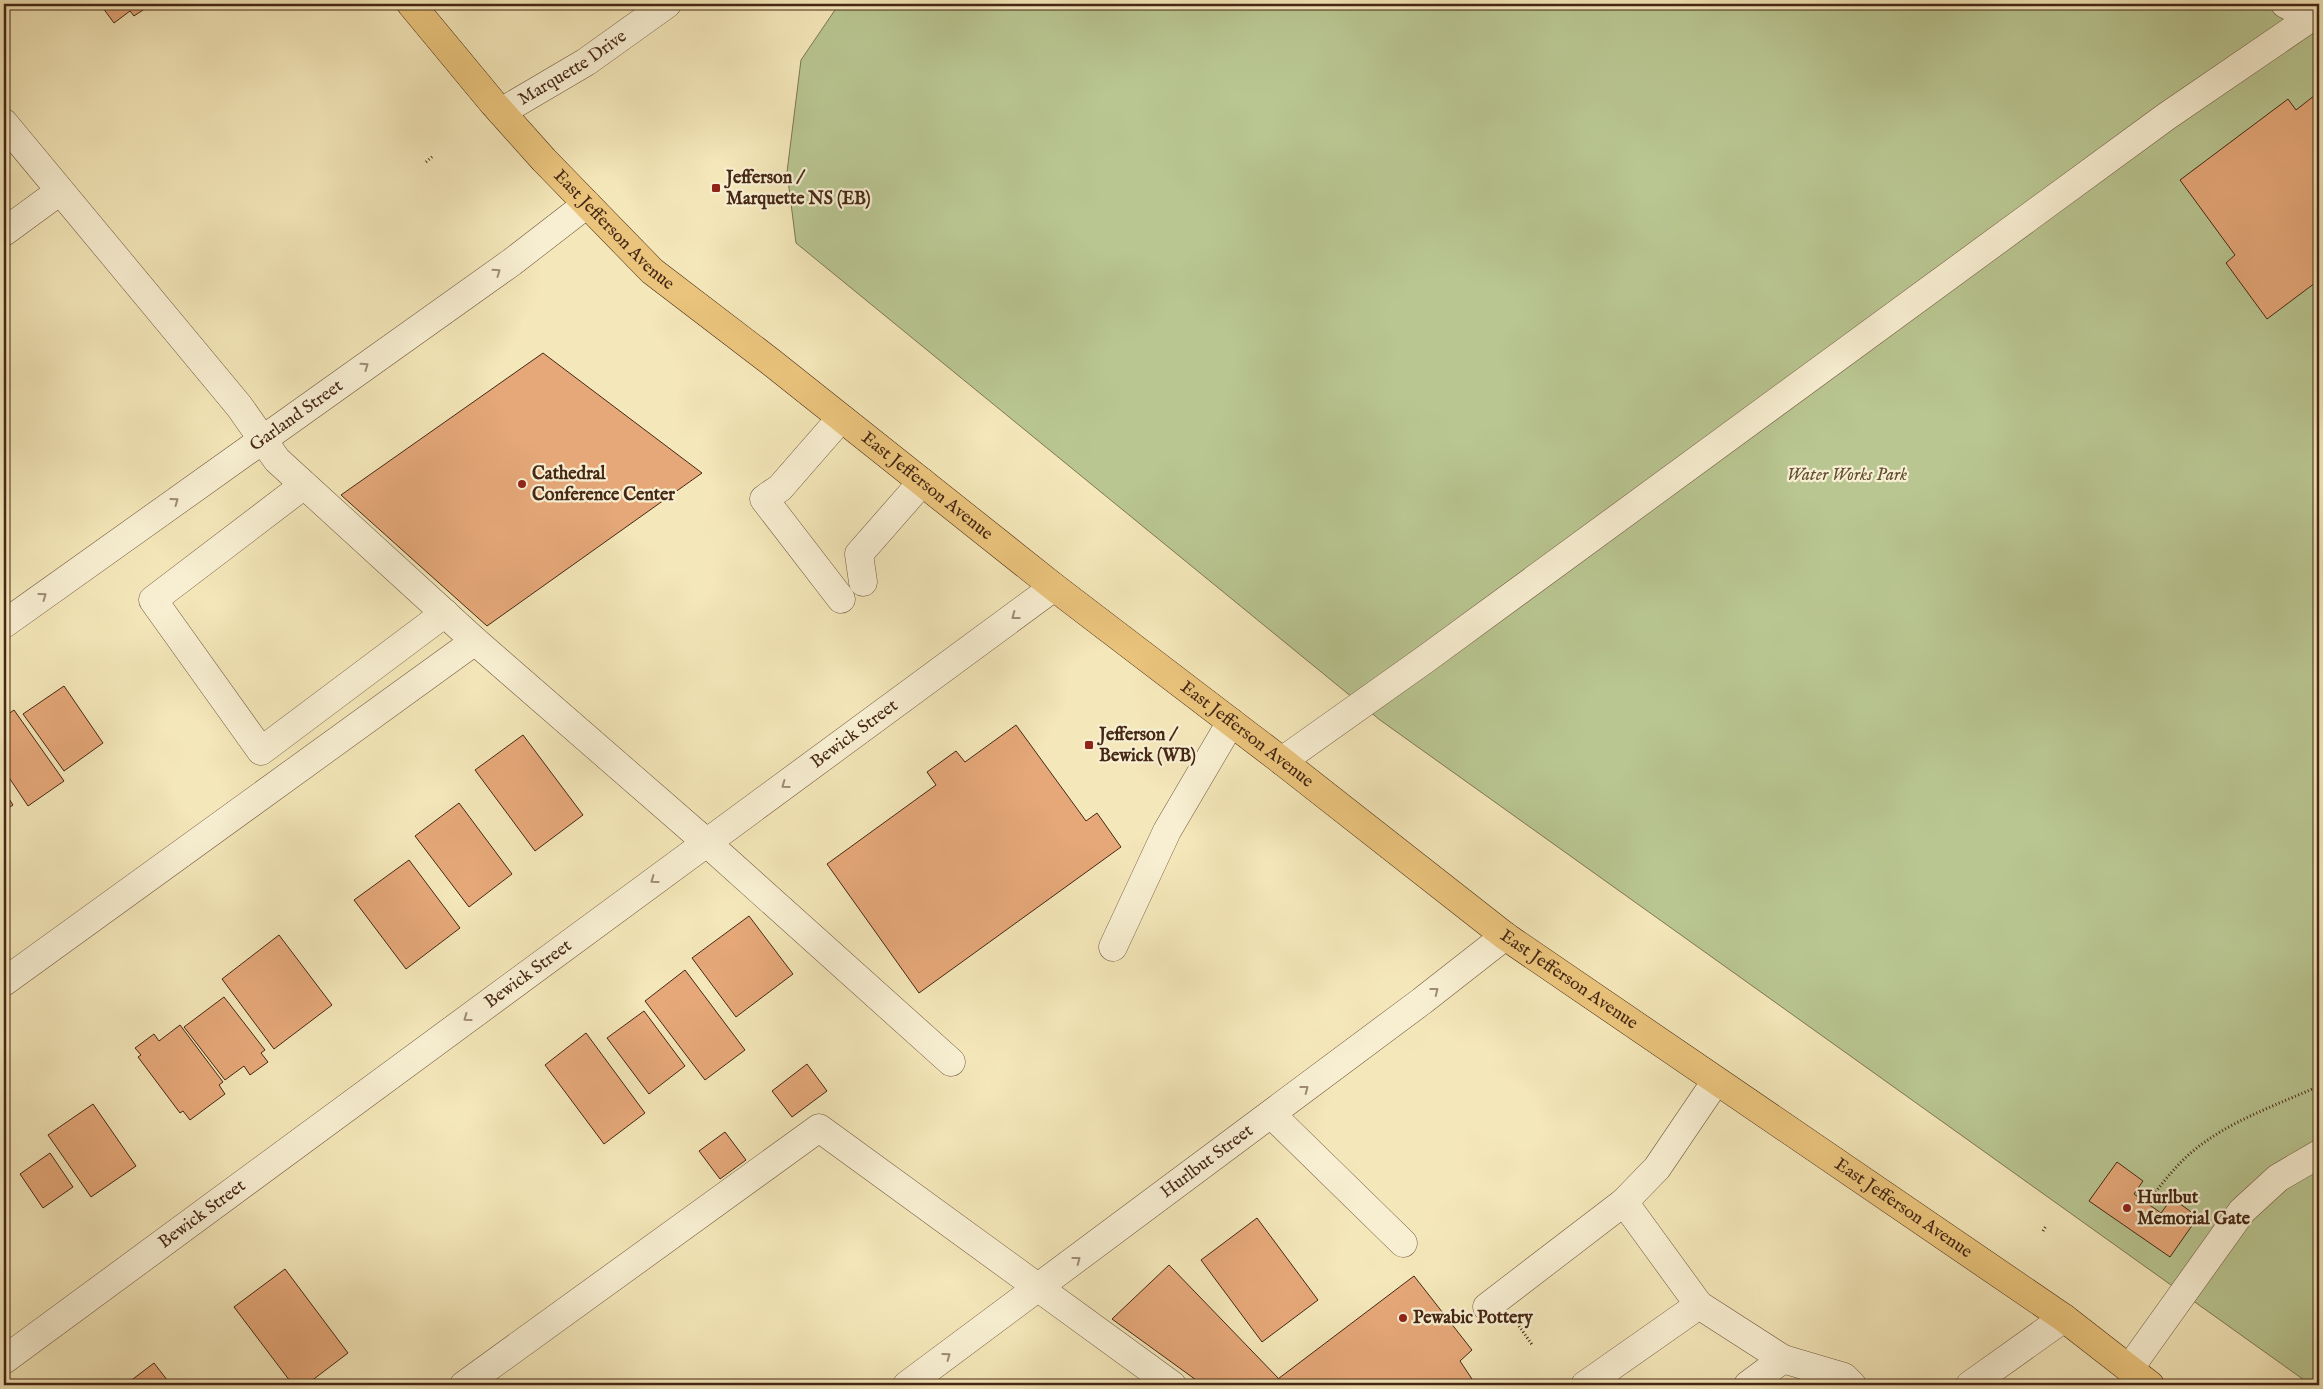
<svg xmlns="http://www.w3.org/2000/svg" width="2323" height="1389" font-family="'IM FELL English',serif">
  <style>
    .green { fill: #b9c691; stroke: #7f7653 }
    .building { fill: #e6a879; stroke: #452715 }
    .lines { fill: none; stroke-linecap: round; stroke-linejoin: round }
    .minor-casing { stroke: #71573e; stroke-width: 29 }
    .major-casing { stroke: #452715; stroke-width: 29 }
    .path { stroke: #452715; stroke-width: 3; stroke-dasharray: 1 2.5; stroke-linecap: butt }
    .minor { stroke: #f8efd2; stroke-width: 28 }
    .major { stroke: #eac47c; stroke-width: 28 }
    .oneway { stroke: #9e8b74 }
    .poi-dot { fill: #8f2418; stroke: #f8efd2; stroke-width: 2 }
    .labels { text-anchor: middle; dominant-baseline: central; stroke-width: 4.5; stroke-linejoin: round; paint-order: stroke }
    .street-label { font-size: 18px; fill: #452715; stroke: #f8efd2 }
    .poi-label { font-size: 18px; font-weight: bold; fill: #452715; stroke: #f8efd2; text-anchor: start }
    .park-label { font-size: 18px; font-style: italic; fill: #624f34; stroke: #f8efd2 }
  </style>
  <rect width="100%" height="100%" fill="#f4e7b9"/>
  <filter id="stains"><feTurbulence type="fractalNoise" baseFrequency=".004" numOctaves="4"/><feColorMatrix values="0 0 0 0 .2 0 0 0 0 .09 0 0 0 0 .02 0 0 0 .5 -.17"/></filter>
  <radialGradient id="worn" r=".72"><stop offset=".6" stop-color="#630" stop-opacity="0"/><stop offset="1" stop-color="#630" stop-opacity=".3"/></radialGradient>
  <path class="green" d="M839,4H2319V1385H2311L1380,720L796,243L787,172L801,60Z"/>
  <path class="building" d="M100,4H152L134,16L130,11L114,23Z
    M2319,92V280L2267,319L2226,263L2235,255L2180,180L2288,99L2296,110Z
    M543,353L702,473L487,626L341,495Z
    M64,686L103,743L64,771L23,714Z
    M14,710L64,781L28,806L4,770V717Z
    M1016,725L1086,821L1097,813L1121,847L919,993L827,864L936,785L927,772L956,751L965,762Z
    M523,735L583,815L535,851L475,770Z
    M4,791L13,805L4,811Z
    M459,803L512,874L469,907L415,836Z
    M409,860L460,928L406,969L354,900Z
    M749,916L793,974L736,1017L692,958Z
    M279,935L332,1005L274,1049L222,979Z
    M685,970L745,1050L705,1080L645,1001Z
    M224,997L265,1050L261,1053L268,1062L250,1075L244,1066L225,1080L184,1027Z
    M644,1011L685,1066L649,1094L607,1038Z
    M180,1025L223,1082L219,1085L225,1094L190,1120L183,1111L180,1113L138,1057L141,1055L135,1048L154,1034L159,1041Z
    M586,1033L645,1113L604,1144L545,1065Z
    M807,1064L827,1091L792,1117L772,1091Z
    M93,1104L136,1166L91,1197L48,1135Z
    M725,1132L746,1160L720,1179L699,1151Z
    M50,1153L73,1187L43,1208L20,1174Z
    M2117,1162L2143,1181L2134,1194L2161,1213L2172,1198L2198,1217L2170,1257L2089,1201Z
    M1257,1218L1318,1300L1262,1342L1201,1260Z
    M1169,1265L1279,1379L1270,1385H1229L1226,1381L1219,1385H1203L1112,1319Z
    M285,1269L348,1353L306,1385H293L234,1307Z
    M1414,1276L1472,1350L1460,1361L1476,1385H1270Z
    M154,1363L171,1385H125Z"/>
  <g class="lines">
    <g class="minor-casing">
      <g id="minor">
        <path d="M2285,4L2312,17"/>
        <path id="s1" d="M501,112L586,62L667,4"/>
        <path d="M4,123L239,406L277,460L475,641L706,842L951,1062"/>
        <path d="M4,232L60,191"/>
        <path d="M304,485L153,600L261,751L445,613"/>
        <path d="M768,496L780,488L841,418"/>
        <path d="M764,499L841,599"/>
        <path d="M863,582L859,554L922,482"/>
        <path id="s2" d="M4,624L512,262L587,204"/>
        <path d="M1282,761L1427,658L2167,116L2319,12"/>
        <path d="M1113,947L1167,831L1231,722"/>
        <path d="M4,982L475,641"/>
        <path d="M1271,1114L1403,1243"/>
        <path d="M1624,1202L1699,1305L1783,1359L1748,1385"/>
        <path d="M1487,1307L1624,1202L1657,1168L1716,1081"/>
        <path d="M1783,1359L1844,1377L1852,1385"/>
        <path id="s3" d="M4,1360L1054,587"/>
        <path d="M2129,1369L2242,1211L2278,1178L2319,1154"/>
        <path d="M464,1385L819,1128L1172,1385"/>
        <path id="s4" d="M907,1385L1422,1001L1505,936"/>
        <path d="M1585,1385L1699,1305"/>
        <path d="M1970,1385L2064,1318"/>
      </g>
    </g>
    <g class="major-casing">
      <g id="major">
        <path id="s5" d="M411,4L493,103L544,160L652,271L771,362L1054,587L1282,761L1505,936L2064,1318L2150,1385"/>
      </g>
    </g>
    <path class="path" d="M426,162L433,156
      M2147,1203C2161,1185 2175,1166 2193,1151C2229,1121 2277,1105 2319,1086
      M2043,1231L2046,1226
      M1519,1326L1533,1346"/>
    <use href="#minor" class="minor"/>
    <use href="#major" class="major"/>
  </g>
  <defs><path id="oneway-chevron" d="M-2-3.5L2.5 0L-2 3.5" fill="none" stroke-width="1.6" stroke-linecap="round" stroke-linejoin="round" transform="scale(1.25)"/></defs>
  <g class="oneway">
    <use href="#oneway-chevron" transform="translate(497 272) rotate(-35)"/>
    <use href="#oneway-chevron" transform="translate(365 366) rotate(-35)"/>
    <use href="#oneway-chevron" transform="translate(175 501) rotate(-36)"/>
    <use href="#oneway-chevron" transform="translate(43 596) rotate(-36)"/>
    <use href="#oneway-chevron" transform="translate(1015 616) rotate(143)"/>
    <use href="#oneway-chevron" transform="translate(785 785) rotate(144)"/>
    <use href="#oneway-chevron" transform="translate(654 880) rotate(144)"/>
    <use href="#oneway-chevron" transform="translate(1435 991) rotate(-38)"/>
    <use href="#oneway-chevron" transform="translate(467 1018) rotate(144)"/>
    <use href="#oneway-chevron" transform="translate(1305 1089) rotate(-37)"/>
    <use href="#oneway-chevron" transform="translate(1077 1260) rotate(-37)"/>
    <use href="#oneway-chevron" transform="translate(947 1356) rotate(-36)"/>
  </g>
  <g class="poi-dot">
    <rect x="711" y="183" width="10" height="10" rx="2.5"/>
    <circle cx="522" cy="484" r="5"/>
    <rect x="1084" y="740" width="10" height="10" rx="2.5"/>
    <circle cx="2127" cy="1208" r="5"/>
    <circle cx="1403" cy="1318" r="5"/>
  </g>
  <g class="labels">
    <g class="street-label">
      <text stroke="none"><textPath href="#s1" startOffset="84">Marquette Drive</textPath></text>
      <text stroke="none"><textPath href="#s5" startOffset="304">East Jefferson Avenue</textPath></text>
      <text stroke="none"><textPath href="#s2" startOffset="359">Garland Street</textPath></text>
      <text stroke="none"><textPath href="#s5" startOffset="709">East Jefferson Avenue</textPath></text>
      <text stroke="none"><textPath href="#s3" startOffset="1056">Bewick Street</textPath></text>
      <text stroke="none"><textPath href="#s5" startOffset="1114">East Jefferson Avenue</textPath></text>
      <text stroke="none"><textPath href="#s3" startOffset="651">Bewick Street</textPath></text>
      <text stroke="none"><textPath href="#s5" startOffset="1519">East Jefferson Avenue</textPath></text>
      <text stroke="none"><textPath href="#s4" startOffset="374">Hurlbut Street</textPath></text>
      <text stroke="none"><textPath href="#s5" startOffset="1924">East Jefferson Avenue</textPath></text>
      <text stroke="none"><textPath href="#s3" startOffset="246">Bewick Street</textPath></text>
    </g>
    <g class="poi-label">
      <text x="726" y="178">Jefferson /<tspan x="726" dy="21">Marquette NS (EB)</tspan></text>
      <text x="532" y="474">Cathedral<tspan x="532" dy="21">Conference Center</tspan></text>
      <text x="1099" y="735">Jefferson /<tspan x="1099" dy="21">Bewick (WB)</tspan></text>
      <text x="2137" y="1198">Hurlbut<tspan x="2137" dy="21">Memorial Gate</tspan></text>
      <text x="1413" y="1318">Pewabic Pottery</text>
    </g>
    <g class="park-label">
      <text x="1847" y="475">Water Works Park</text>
    </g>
  </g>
  <rect width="2323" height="1389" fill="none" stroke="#f4e7b9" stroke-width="20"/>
  <rect x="5" y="5" width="2313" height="1379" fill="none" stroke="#452715" stroke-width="2.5"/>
  <rect x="10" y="10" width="2303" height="1369" fill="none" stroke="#452715"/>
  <rect width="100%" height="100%" filter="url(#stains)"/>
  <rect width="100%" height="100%" fill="url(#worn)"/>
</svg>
